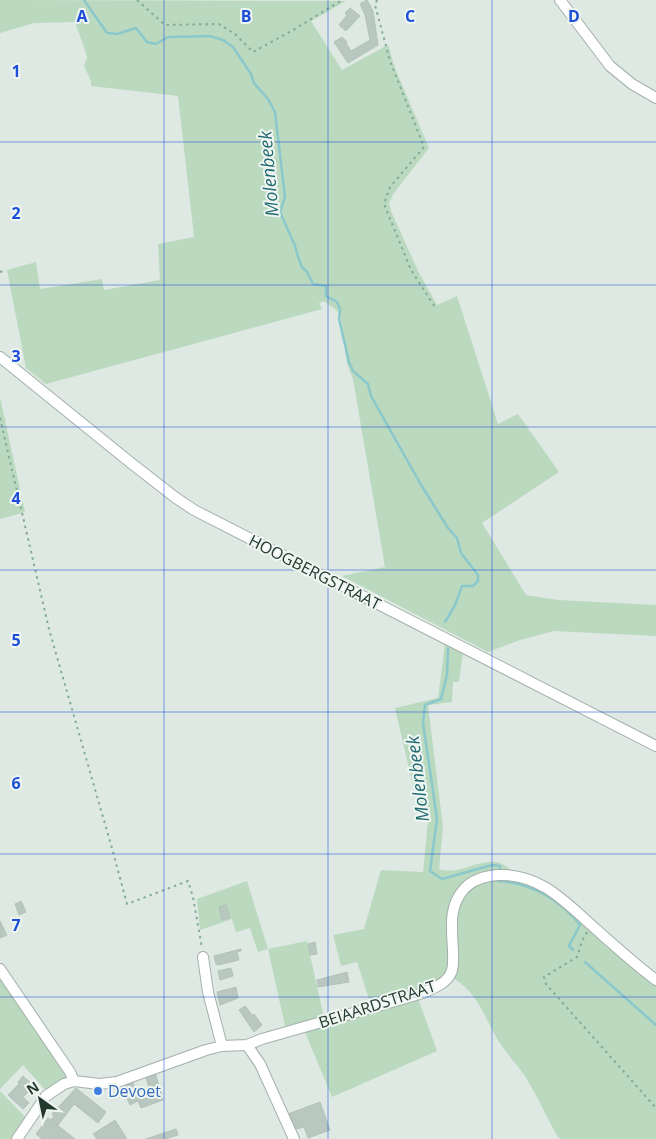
<svg xmlns="http://www.w3.org/2000/svg" width="656" height="1139" font-family="'Open Sans',sans-serif">
  <style>
    .green { fill: #bad9bf }
    .lines { fill: none; stroke-linecap: round; stroke-linejoin: round }
    .stream { stroke: #8bc8cb; stroke-width: 2.5 }
    .building { fill: #b8c7bf; stroke: #b2c2ba }
    .minor-casing { stroke: #a3b0aa; stroke-width: 12 }
    .path { stroke: #82ab99; stroke-width: 2; stroke-dasharray: 2.5 4; stroke-linecap: butt }
    .minor { stroke: #fff; stroke-width: 10 }
    .grid { fill: none; stroke: #1d4ed8; stroke-width: 1; stroke-opacity: 0.55 }
    .shop-dot { fill: #3f7fe0; stroke: #eff6f2; stroke-width: 2 }
    .labels { text-anchor: middle; dominant-baseline: central; stroke-width: 4; stroke-linejoin: round; paint-order: stroke }
    .street-label { font-size: 16px; fill: #22382f; stroke: #eff6f2 }
    .shop-label { font-size: 16px; fill: #366cbe; stroke: #eff6f2; text-anchor: start }
    .water-label { font-size: 18px; font-style: italic; fill: #216a6f; stroke: #eff6f2 }
    .grid-label { font-size: 16px; text-anchor: middle; font-weight: bold; fill: #1d4ed8; stroke: #eff6f2; stroke-width: 4; stroke-linejoin: round; paint-order: stroke }
  </style>
  <rect width="100%" height="100%" fill="#dfe9e4"/>
  <path class="green" d="M0,0L346,1L311,21L342,70L388,45L395,68L429,148L394,193L389,203L391,211L419,273L437,305L457,296L498,424L518,414L559,472L482,523L526,595L558,600L656,605V636L554,631L520,640L488,652L342,576L385,567L353,379L347,364L340,313L324,301L319,303L322,309L46,384L26,368L7,270L36,262L40,289L102,279L104,290L160,280L158,244L194,237L178,96L91,86V81L84,66C84,65 87,59 87,58C87,53 77,29 75,22L34,23L0,33Z
    M0,397L25,512L0,519Z
    M445,643L463,653L459,682H453L452,702L428,705L443,827L439,869C457,876 478,859 497,862C502,863 507,867 511,870L510,873L462,887L448,970L438,983L371,1005L357,962L341,966L333,935L364,929L381,870L423,872L429,810L419,811L395,708L438,698Z
    M491,879L522,881L551,894L656,983V1139H561L558,1137C547,1118 537,1096 525,1076C517,1065 507,1054 499,1042C484,1017 479,994 453,978L454,930L460,900L474,885Z
    M247,881L268,949L307,941L324,1018L285,1026L268,949L258,952L250,928L236,932L232,919L200,930L197,899Z
    M0,971L69,1075L47,1092L23,1065L0,1089Z
    M418,998L437,1051L332,1097L304,1030Z
    M0,1091L27,1119L14,1139H0Z"/>
  <g class="lines">
    <path class="stream" d="M84,0L107,33L117,34L136,28L147,42L156,44L168,37L210,36L223,40L233,47L251,74L254,83L268,99L275,112L285,197L280,212L295,246L298,257L302,267L307,272L313,284L326,286V296L337,302L340,309L339,319L349,362L353,371L368,384L371,396L420,483L448,528L457,538L461,553L478,575V581L473,586H462L455,605L445,622
      M448,649L447,675L441,699L425,705L423,723L437,819L430,871L442,879L492,865L500,866V870
      M498,881C530,883 560,899 580,925L569,946L573,950
      M585,962L656,1025"/>
  </g>
  <path class="building" d="M367,0L373,11L378,45L348,63L334,42L342,37L347,42L346,43L351,51L370,40L365,15L360,4Z
    M350,8L360,16L346,31L339,25L347,15L345,13Z
    M21,901L26,912L19,915L15,904Z
    M226,905L230,918L222,920L219,907Z
    M0,921L7,935L0,938Z
    M315,942L317,954L310,955L308,944Z
    M241,949V951L237,952L239,960L218,965L216,964L214,956Z
    M231,968L233,976L220,980L218,971Z
    M347,972L349,982L318,987L317,980Z
    M236,987L238,998L220,1005L217,992Z
    M245,1006L253,1016L254,1014L262,1025L254,1032L239,1010Z
    M155,1072L163,1100L141,1108L138,1101L130,1105L121,1086L132,1081L141,1100L152,1096L145,1075Z
    M23,1076L34,1086L23,1097L29,1103L23,1109L8,1095L19,1084L18,1082Z
    M76,1088L106,1112L98,1123L74,1104L58,1125L51,1120L54,1116L52,1114Z
    M320,1102L330,1130L308,1138L304,1127L296,1129L288,1114Z
    M48,1118L51,1120L75,1139H42L36,1134Z
    M115,1120L127,1139H97L93,1134Z
    M176,1129L178,1135L165,1139H146Z"/>
  <g class="lines">
    <g class="minor-casing">
      <path id="minor" d="M560,0L610,66L632,84L656,98
        M0,357L131,463L176,498L194,510L656,746
        M203,957L208,992L222,1046
        M0,969L70,1072L74,1081
        M247,1045L260,1064L294,1139
        M17,1139L46,1096L64,1084L74,1081L99,1084L117,1082L206,1050L222,1046L247,1045L262,1039L423,993C433,988 446,984 451,973C454,967 453,958 453,951C452,929 448,907 464,889C473,879 485,876 498,875C542,873 568,905 598,931C617,948 636,965 656,980"/>
    </g>
    <path class="path" d="M137,0L165,25L219,24L235,34L253,52L295,29L342,0
      M377,0L375,5L390,61L424,147L390,187L384,204L411,270L435,307
      M0,272L3,271
      M0,418L49,629L113,852L127,904L188,881L193,897L202,948
      M587,932L582,941L577,957L544,977L546,984L656,1108"/>
    <use href="#minor" class="minor"/>
  </g>
  <path class="grid" d="M164,0V1139M328,0V1139M492,0V1139M0,142H656M0,285H656M0,427H656M0,570H656M0,712H656M0,854H656M0,997H656"/>
  <circle class="shop-dot" cx="98" cy="1091" r="5"/>
  <g class="labels">
    <g class="street-label">
      <text transform="translate(315 572) rotate(27)">HOOGBERGSTRAAT</text>
      <text transform="translate(377 1004) rotate(-18)">BEIAARDSTRAAT</text>
    </g>
    <g class="shop-label">
      <text x="108" y="1091">Devoet</text>
    </g>
    <g class="water-label">
      <text transform="translate(268 174) rotate(-95)">Molenbeek</text>
      <text transform="translate(417 779) rotate(-97)">Molenbeek</text>
    </g>
  </g>
  <g class="grid-label">
    <text x="82" y="22">A</text>
    <text x="246" y="22">B</text>
    <text x="410" y="22">C</text>
    <text x="574" y="22">D</text>
    <text x="16" y="77">1</text>
    <text x="16" y="219">2</text>
    <text x="16" y="362">3</text>
    <text x="16" y="504">4</text>
    <text x="16" y="646">5</text>
    <text x="16" y="789">6</text>
    <text x="16" y="931">7</text>
  </g>
  <g transform="translate(40 1099) rotate(327)" stroke="#eff6f2" stroke-width="4" paint-order="stroke">
  <path d="M0-4L9 19L0 12L-9 19Z" fill="#22382f"/>
  <text y="-8" font-size="14" font-weight="bold" text-anchor="middle" fill="#22382f">N</text>
  </g>
</svg>
